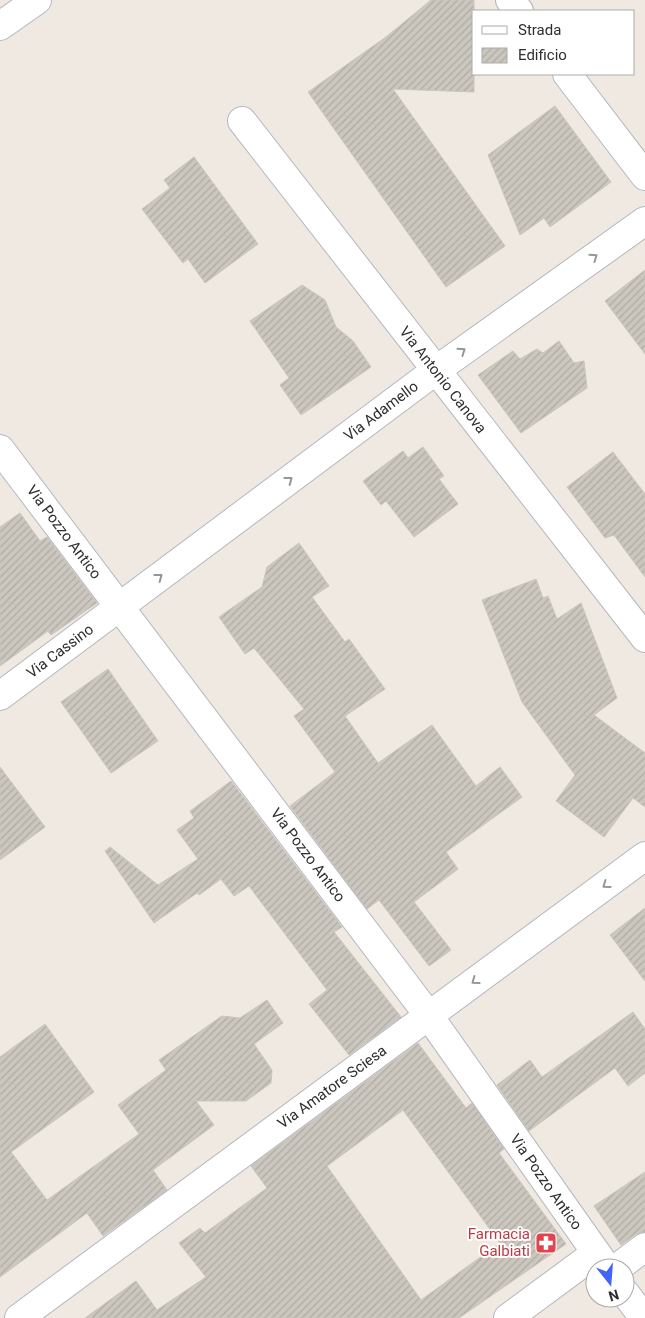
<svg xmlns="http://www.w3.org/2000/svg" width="645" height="1318" font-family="Roboto,sans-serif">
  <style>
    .building { fill: url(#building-hatch); stroke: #cbc5ba; fill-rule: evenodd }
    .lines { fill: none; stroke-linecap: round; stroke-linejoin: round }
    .street-casing { stroke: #b4b7c1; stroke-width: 30 }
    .street { stroke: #fff; stroke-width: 28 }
    .oneway { stroke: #969696 }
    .labels { text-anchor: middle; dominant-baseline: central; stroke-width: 4; stroke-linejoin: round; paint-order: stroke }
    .street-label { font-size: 15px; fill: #2e2e2e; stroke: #fff }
    .health-label { font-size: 15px; fill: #be3a42; stroke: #fff; text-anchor: end }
  </style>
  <defs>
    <pattern id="building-hatch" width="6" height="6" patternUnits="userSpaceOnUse" patternTransform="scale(1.25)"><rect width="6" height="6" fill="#cbc7bf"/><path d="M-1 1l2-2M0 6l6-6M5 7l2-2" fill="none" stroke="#afaba4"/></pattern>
  </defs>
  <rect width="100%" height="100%" fill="#efe9e1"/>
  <path class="building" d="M431,0H474V92L393,89L505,246L446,287L308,92L386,37Z
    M555,106L611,182L550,227L544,218L520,235L488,155Z
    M194,157L258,244L205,283L188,259L183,263L142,209L170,188L164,180Z
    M645,270V354L605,301Z
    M302,285L325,300L336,327L353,341L371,367L301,415L280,385L289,378L250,321Z
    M559,341L574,363L584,361L587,388L521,433L478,375L513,351L520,359L537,349L543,353Z
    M423,447L444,476L439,479L458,504L414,537L386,501L381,505L363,481L403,451L408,458Z
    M613,452L645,494V577L614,535L605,538L567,487Z
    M20,513L40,541L47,537L97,603L51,635L48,631L0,666V527Z
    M299,543L329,586L312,597L345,642L349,639L385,689L345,716L378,763L432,725L476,786L500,767L522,797L446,852L458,869L414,902L451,950L429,966L379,900L367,909L290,806L335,772L294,716L304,709L254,648L245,654L219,617L262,587L267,567Z
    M536,579L543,598L548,596L557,619L581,603L617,698L594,715L645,753V807L633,798L604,837L556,801L575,775L522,702L482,600Z
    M108,669L158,741L111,773L61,702Z
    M0,767L45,827L0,860Z
    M231,781L342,927L334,932L401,1017L349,1055L309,1004L327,990L249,886L234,896L221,879L199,895L197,893L154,923L105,851L110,847L158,885L198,859L177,830L194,818L190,811Z
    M645,908V981L610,935Z
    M267,1000L283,1023L254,1044L272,1070L271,1083L246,1101H196L214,1125L153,1170L167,1190L103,1236L87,1213L0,1277V1057L45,1024L94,1092L11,1152L47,1200L139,1134L118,1105L166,1070L159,1060L222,1016L240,1018Z
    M633,1012L645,1029V1073L628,1086L615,1068L529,1131L497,1085L530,1060L542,1077Z
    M418,1043L466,1108L472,1103L504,1149L499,1153L566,1244L459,1318H85L136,1281L157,1310L206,1277L179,1243L200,1228L205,1233L267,1188L251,1166ZM403,1110L500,1243L421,1300L327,1166Z
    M645,1172V1232L636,1234L621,1245L594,1206Z"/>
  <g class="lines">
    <g class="street-casing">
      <path id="street" d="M510,0L519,11
        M0,26L37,0
        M567,74L645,176
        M242,121L645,638
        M0,449L429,1016L607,1268
        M0,696L435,371L645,221
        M617,1268L645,1247
        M625,1293L644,1318
        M19,1318L645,856
        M508,1318L596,1253"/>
    </g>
    <use href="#street" class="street"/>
  </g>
  <defs><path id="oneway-chevron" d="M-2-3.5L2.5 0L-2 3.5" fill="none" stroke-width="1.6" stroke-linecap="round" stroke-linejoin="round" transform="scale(1.25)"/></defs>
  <g class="oneway">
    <use href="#oneway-chevron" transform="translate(594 257) rotate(-35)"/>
    <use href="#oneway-chevron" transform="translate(462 351) rotate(-35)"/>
    <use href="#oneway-chevron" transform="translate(289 480) rotate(-37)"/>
    <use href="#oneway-chevron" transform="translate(159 577) rotate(-37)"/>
    <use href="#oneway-chevron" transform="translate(606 885) rotate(144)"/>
    <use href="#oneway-chevron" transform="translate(475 981) rotate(144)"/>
  </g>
  <defs>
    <g id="pharmacy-square" transform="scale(1.125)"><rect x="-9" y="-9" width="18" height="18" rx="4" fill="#e0444e" stroke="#fff"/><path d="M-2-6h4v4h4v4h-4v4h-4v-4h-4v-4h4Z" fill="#fff"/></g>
  </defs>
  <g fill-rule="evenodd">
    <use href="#pharmacy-square" x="546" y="1243"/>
  </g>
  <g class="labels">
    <g class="street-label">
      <text transform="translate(443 380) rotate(52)">Via Antonio Canova</text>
      <text transform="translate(381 411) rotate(-37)">Via Adamello</text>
      <text transform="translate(64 532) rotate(53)">Via Pozzo Antico</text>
      <text transform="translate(60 651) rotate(-37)">Via Cassino</text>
      <text transform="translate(308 855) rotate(53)">Via Pozzo Antico</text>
      <text transform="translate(332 1087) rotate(-36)">Via Amatore Sciesa</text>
      <text transform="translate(546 1182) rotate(55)">Via Pozzo Antico</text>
    </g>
    <g class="health-label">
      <text x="530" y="1234">Farmacia<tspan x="530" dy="17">Galbiati</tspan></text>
    </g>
  </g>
  <rect x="472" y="10" width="162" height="65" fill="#ffffff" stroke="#ababab"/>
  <rect x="482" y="26" width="25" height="8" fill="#ffffff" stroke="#ababab"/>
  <text x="518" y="35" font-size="15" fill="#2e2e2e">Strada</text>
  <rect x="482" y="48" width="25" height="15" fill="url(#building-hatch)" stroke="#ababab"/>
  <text x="518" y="60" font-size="15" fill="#2e2e2e">Edificio</text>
  <g transform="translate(610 1283) rotate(163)"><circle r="24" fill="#ffffff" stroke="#ababab"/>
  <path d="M0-4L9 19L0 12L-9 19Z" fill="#4264fb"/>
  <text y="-8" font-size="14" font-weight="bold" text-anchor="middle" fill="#2e2e2e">N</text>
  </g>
</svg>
